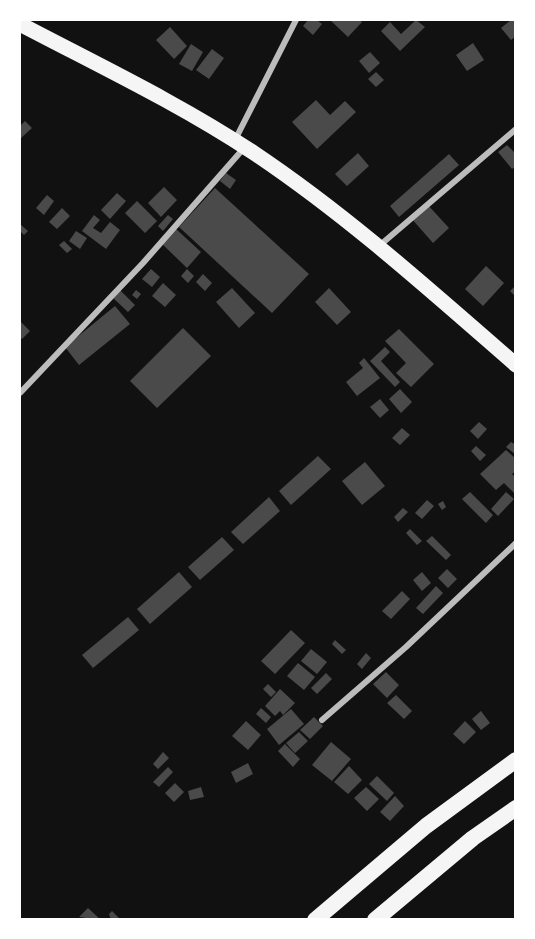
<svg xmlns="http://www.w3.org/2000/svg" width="535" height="939" font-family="'Sofia Sans Condensed',sans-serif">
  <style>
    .building { fill: #4a4a4a }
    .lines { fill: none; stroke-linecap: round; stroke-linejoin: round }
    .minor { stroke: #bcbcbc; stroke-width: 6 }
    .primary { stroke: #f5f5f5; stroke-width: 15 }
    .trunk { stroke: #f5f5f5; stroke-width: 16 }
  </style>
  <rect width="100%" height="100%" fill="#111"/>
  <path class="building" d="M308,20H317L322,24L313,35L303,26Z
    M330,20H359L362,22L348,37Z
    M416,20L425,27L400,51L381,31L390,22L401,34Z
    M511,20H516V36L511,40L501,28Z
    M170,27L187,46L174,59L156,40Z
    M473,43L484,60L467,71L456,55Z
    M191,44L203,52L192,71L179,64Z
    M212,49L224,58L209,79L196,70Z
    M370,52L380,63L369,73L359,61Z
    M376,72L384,80L376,87L368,79Z
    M316,100L330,115L345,101L356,112L317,149L292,122Z
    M25,121L32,128L20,139V126Z
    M507,145L516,154V166L512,169L498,152Z
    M358,153L369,166L347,186L335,174Z
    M449,154L459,165L399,217L390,206Z
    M226,173L236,180L230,189L220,181Z
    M164,187L177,200L161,217L148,203Z
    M215,188L309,274L272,313L179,227Z
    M117,193L126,201L110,219L101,210Z
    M47,195L54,201L44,215L36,208Z
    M137,201L157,221L145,233L125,213Z
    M427,204L449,228L433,243L411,218Z
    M62,208L70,216L57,229L49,222Z
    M94,215L100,220L93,228L101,233L110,222L120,230L106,249L82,231Z
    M168,215L173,219L163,231L158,226Z
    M20,224L28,231L24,235L20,231Z
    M175,228L201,252L187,268L161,243Z
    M76,231L87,238L80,249L69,241Z
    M64,241L72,249L67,253L59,245Z
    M486,266L504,283L483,306L465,289Z
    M151,269L160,277L152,287L142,279Z
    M187,269L194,276L188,283L181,276Z
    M203,274L212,283L205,291L196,282Z
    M163,283L176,295L165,307L152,296Z
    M516,285V297L510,291Z
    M232,288L255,313L239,328L216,302Z
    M329,288L351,312L337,325L315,302Z
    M120,290L135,305L128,312L113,298Z
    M136,290L141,294L137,299L132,295Z
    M115,306L130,324L79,365L65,347Z
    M20,321L30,331L22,339L20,337Z
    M183,328L211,356L157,408L130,381Z
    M399,329L434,364L411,387L396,373L406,363L385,341Z
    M385,347L390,352L381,361L400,382L395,387L370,361Z
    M364,358L380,378L357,396L346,382L363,368L359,363Z
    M400,389L412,402L401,413L389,399Z
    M380,399L389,410L380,418L370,407Z
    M479,422L487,429L478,439L470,431Z
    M402,428L410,435L400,445L392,438Z
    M511,442L516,445V455L506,447Z
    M476,446L486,455L480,461L471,451Z
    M506,450L516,459V471L512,474L516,478V495L504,483L496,490L480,474Z
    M318,456L331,469L291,505L279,491Z
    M365,462L385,486L362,505L342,481Z
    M470,492L493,515L486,523L462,499Z
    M506,492L514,499L498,516L491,509Z
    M269,497L280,511L243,544L231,532Z
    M427,500L434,506L422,519L415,513Z
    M443,501L446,507L442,510L438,504Z
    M403,508L408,512L398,522L394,517Z
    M410,529L422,541L417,545L406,533Z
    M432,536L451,555L446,560L426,541Z
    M222,537L234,550L200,580L188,567Z
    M447,569L457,579L448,588L438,578Z
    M179,572L192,587L150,624L137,609Z
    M422,572L431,583L422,591L413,580Z
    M436,586L443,593L423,614L416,608Z
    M402,591L410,599L391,619L382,611Z
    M128,617L139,630L93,668L82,655Z
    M291,630L305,643L275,674L261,661Z
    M335,640L346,650L342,654L332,644Z
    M311,649L327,662L317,674L301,661Z
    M366,653L371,658L362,669L357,664Z
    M298,663L315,677L304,690L287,676Z
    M386,672L399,685L387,698L373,684Z
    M326,673L332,679L317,694L311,688Z
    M268,684L276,692L271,697L263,689Z
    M280,689L295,703L283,715L280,711L275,716L265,706Z
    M396,695L412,711L404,719L387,703Z
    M261,708L271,717L266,723L256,714Z
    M291,709L304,724L279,745L267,729Z
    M481,711L490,723L481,730L472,719Z
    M314,717L323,726L310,739L300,730Z
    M246,721L261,735L248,750L232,736Z
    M465,721L476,732L464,744L453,734Z
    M299,732L308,741L295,753L286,743Z
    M331,742L351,759L332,781L312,765Z
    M285,744L300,759L293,767L278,751Z
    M163,752L169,758L158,769L153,764Z
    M248,763L253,774L236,783L231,772Z
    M349,766L362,780L348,794L334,782Z
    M168,767L173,772L159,787L153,782Z
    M377,776L394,793L387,801L369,784Z
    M175,783L184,792L174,802L165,793Z
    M201,787L204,797L190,800L188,791Z
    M366,787L379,799L367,811L354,798Z
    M395,796L404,806L390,821L380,812Z
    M88,908L101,920L79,917Z
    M112,911L119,918L117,920H111L109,914Z"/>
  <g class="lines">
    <path class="minor" d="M235,140L296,20
      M379,246L516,129
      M20,393L143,263L244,148
      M322,720L406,647L516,543"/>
    <path class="primary" d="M20,24C98,65 180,104 254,153C348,216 431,291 516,365"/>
    <path class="trunk" d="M315,920L426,826L516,760
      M375,920L473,838L516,808"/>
  </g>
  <rect width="535" height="939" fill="none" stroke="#ffffff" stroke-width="42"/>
</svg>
